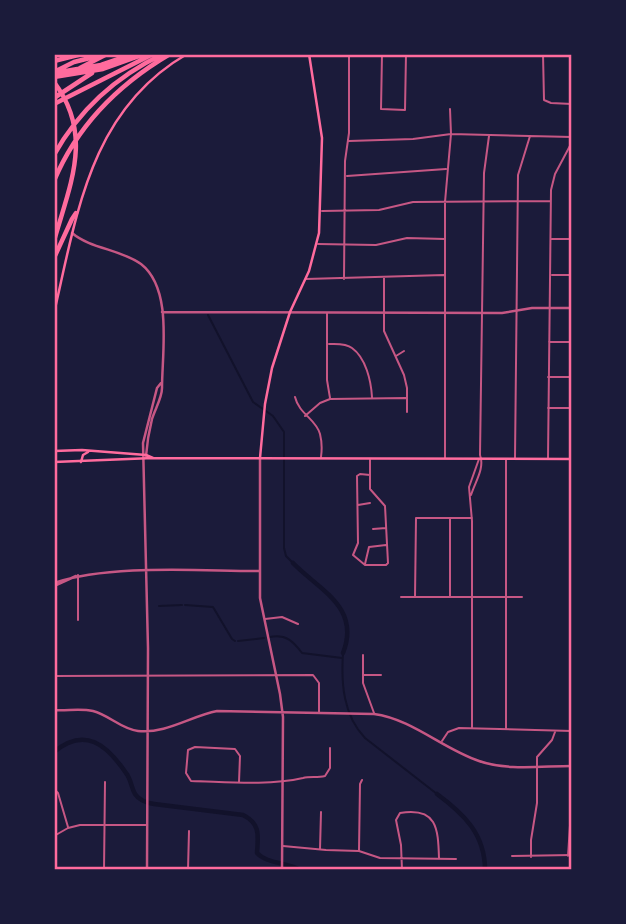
<svg xmlns="http://www.w3.org/2000/svg" width="626" height="924" font-family="'Work Sans',sans-serif">
  <style>
    .lines { fill: none; stroke-linecap: round; stroke-linejoin: round }
    .stream { stroke: #12122b; stroke-width: 2 }
    .river { stroke: #12122b; stroke-width: 4.5 }
    .minor { stroke: #c65784; stroke-width: 2 }
    .tertiary { stroke: #c65784; stroke-width: 2.5 }
    .secondary { stroke: #ff6b9d; stroke-width: 2.5 }
    .motorway { stroke: #ff6b9d; stroke-width: 4.5 }
    .neatline { fill: none; stroke: #ff6b9d; stroke-width: 2.5 }
  </style>
  <rect width="100%" height="100%" fill="#1b1b3a"/>
  <g class="lines">
    <path class="stream" d="M208,315L253,402L273,416L284,432V548L286,556L293,563
      M185,605L213,607L232,639L235,641
      M159,606L182,605
      M270,637C286,634 293,641 302,653L342,658
      M238,641L264,638
      M343,653C341,683 343,715 365,738L437,794"/>
    <path class="river" d="M293,563C319,590 361,607 343,653
      M54,752C85,726 107,745 126,773C131,779 131,787 135,794C139,800 147,803 154,804L243,815C261,824 258,836 257,853C267,864 287,862 300,870
      M437,794C464,814 485,834 485,870"/>
    <path class="minor" d="M382,54L381,109L405,110L406,54
      M543,54L544,100L551,103L572,104
      M349,141L413,139L451,134L572,137
      M347,176L446,169
      M322,211L379,210L413,202L550,201
      M552,239H572
      M318,244L376,245L407,238L445,239
      M552,275H572
      M384,277V331L404,375L407,388V412
      M306,279L444,275
      M344,279L345,161L349,133V54
      M327,313V380L330,398
      M549,342H572
      M329,344C336,344 346,343 352,348C366,358 371,381 372,397
      M396,356L404,351
      M548,377H572
      M295,397C299,414 316,419 320,434C322,442 322,450 321,457
      M548,408H572
      M305,416L320,403L330,399L406,398
      M445,458V202L451,134L450,109
      M515,458L518,175L530,136
      M548,458L551,190L555,174L572,142
      M370,460V489L385,506L388,563L386,565H365L353,555L358,543L357,476L360,474L370,475
      M506,460V729
      M471,495C475,482 485,468 480,455L484,173L489,136
      M358,505L370,503
      M450,518V596
      M373,529L386,528
      M365,564L369,547L386,545
      M401,597H522
      M415,597L416,518H472
      M265,619L282,617L298,624
      M78,620V575
      M363,655V683L374,713
      M364,675H381
      M54,676L313,675L319,683V712
      M472,728V521L469,487L479,459
      M442,741L448,732L459,728L572,731
      M239,782L240,756L235,749L195,747L188,750L186,773L191,781C228,782 267,786 303,778C310,776 317,778 325,776L330,768V748
      M54,789L58,793L68,827
      M54,836L68,828L80,825H146
      M283,846L326,850L359,851L380,858L456,859
      M320,849L321,812
      M359,850L360,784L362,780
      M512,856L572,855
      M568,856L571,810V766
      M531,857V840L537,803V757L552,740L555,732
      M104,870L105,782
      M188,870L189,831
      M402,870L401,845L396,820L400,813C437,807 438,828 439,858"/>
    <path class="tertiary" d="M72,233C91,249 120,249 141,264C173,289 162,352 162,388C162,398 155,409 152,419C149,431 147,443 146,456
      M162,312L502,313L532,308H572
      M260,459V598L280,694L283,717L282,870
      M54,583C111,564 198,571 259,571
      M54,586L76,576
      M54,710C67,711 80,708 93,711C109,715 121,729 138,731C166,734 191,716 217,711L374,714C412,719 443,749 479,761C507,771 542,766 572,766
      M147,870L148,648L143,443L157,388L161,383"/>
    <path class="secondary" d="M54,313C77,214 90,110 187,54
      M54,451L82,450L146,455L153,458
      M260,458L265,404L272,368L290,312L309,271L319,233L322,138L309,54
      M54,462L153,458L572,459
      M81,462L83,455L88,452"/>
    <path class="motorway" d="M54,61L82,54
      M80,68L107,54
      M54,72L74,62L98,56
      M54,73L101,65L133,54
      M54,77L103,69L145,54
      M54,82C94,135 70,184 54,241
      M54,98L92,73
      M54,104L153,54
      M54,155C79,110 117,76 163,54
      M54,181C77,126 119,84 170,54
      M54,258L72,219L76,213"/>
  </g>
  <rect width="626" height="924" fill="none" stroke="#1b1b3a" stroke-width="112"/>
  <rect x="56" y="56" width="514" height="812" class="neatline"/>
</svg>
